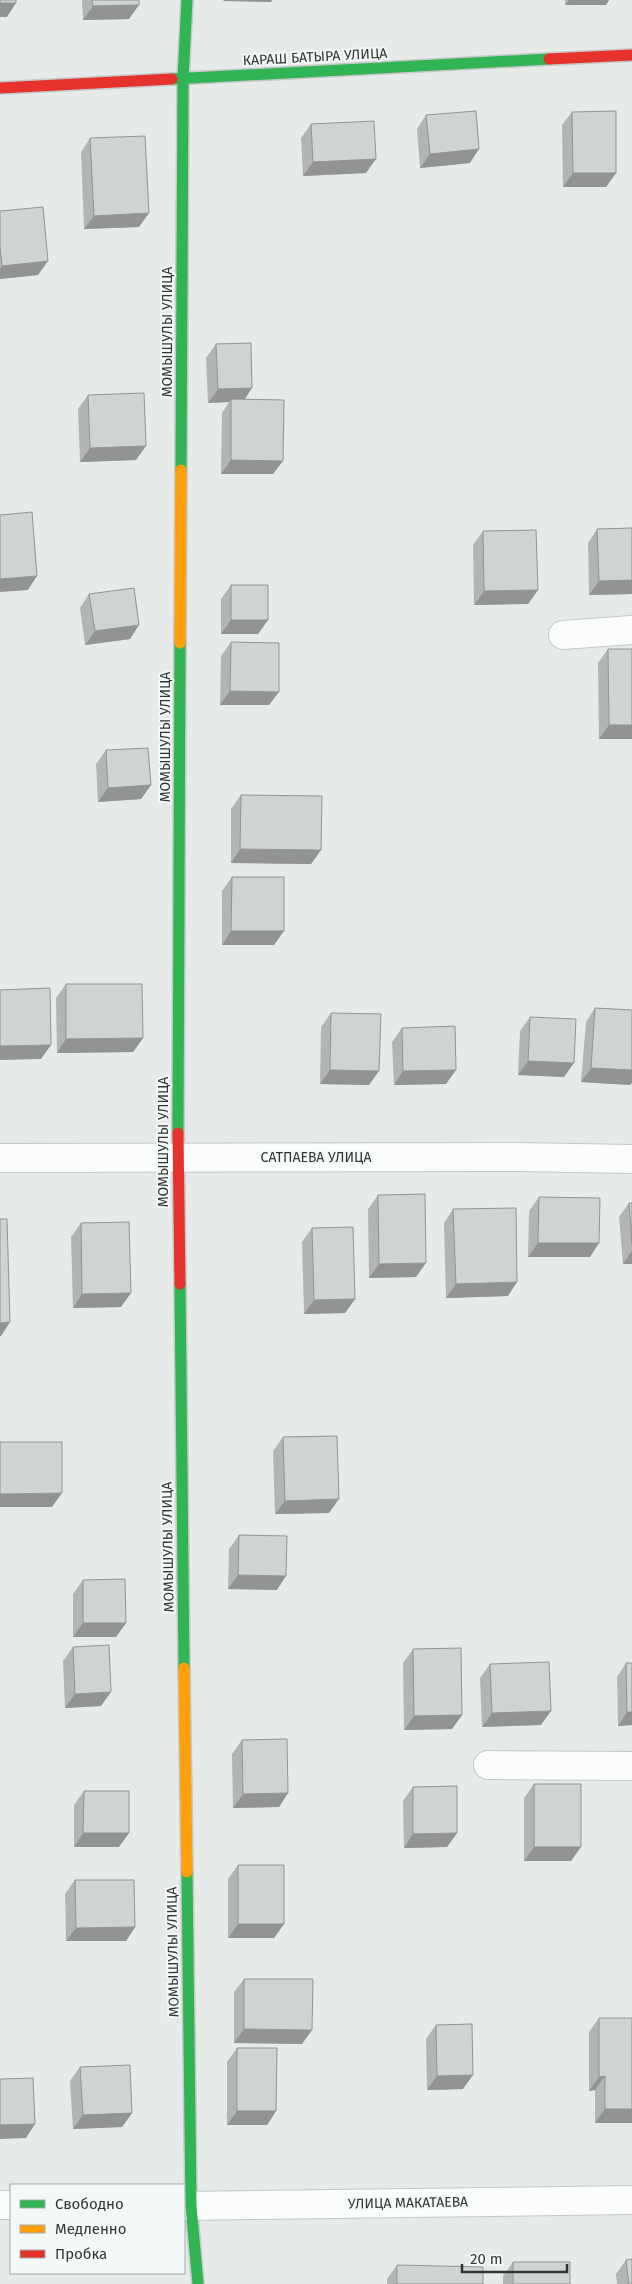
<svg xmlns="http://www.w3.org/2000/svg" width="632" height="2284" font-family="'Fira Sans',sans-serif">
  <style>
    .lines { fill: none; stroke-linecap: round; stroke-linejoin: round }
    .street-casing { stroke: #c5c8c7; stroke-width: 30 }
    .fast-casing { stroke: #c5c8c7; stroke-width: 14 }
    .slow-casing { stroke: #c5c8c7; stroke-width: 14 }
    .jam-casing { stroke: #c5c8c7; stroke-width: 14 }
    .street { stroke: #fbfcfc; stroke-width: 28 }
    .fast { stroke: #30b455; stroke-width: 11 }
    .slow { stroke: #ff9f0a; stroke-width: 11 }
    .jam { stroke: #e5322d; stroke-width: 11 }
    .wall { fill: #b3b5b5 }
    .shaded-wall { fill: #929494 }
    .building { fill: #d0d3d3; stroke: #929494 }
    .labels { text-anchor: middle; dominant-baseline: central; stroke-width: 4; stroke-linejoin: round; paint-order: stroke }
    .street-label { font-size: 14px; fill: #333535; stroke: #f2f9f8 }
  </style>
  <rect width="100%" height="100%" fill="#e6eae9"/>
  <g class="lines">
    <g class="street-casing">
      <path id="street" d="M563,635L632,630
        M0,1158L517,1157L632,1159
        M488,1765L632,1766
        M0,2205H11
        M184,2206L632,2200"/>
    </g>
    <g class="fast-casing">
      <path id="fast" d="M172,79L549,59
        M181,470L183,79L187,0
        M178,1133L180,643
        M180,1284L184,1668
        M187,1872L191,2206L198,2284"/>
    </g>
    <g class="slow-casing">
      <path id="slow" d="M180,643L181,470
        M184,1668L187,1872"/>
    </g>
    <g class="jam-casing">
      <path id="jam" d="M549,59L632,55
        M0,88L172,79
        M178,1133L180,1284"/>
    </g>
    <use href="#street" class="street"/>
    <use href="#fast" class="fast"/>
    <use href="#slow" class="slow"/>
    <use href="#jam" class="jam"/>
  </g>
  <path class="wall" d="M82,0H139L129,19L83,20Z
    M565,0H609L606,5H565Z
    M572,112L616,173L606,187H563L562,125Z
    M426,115L470,163L420,168L417,129Z
    M311,124L366,173L303,176L301,138Z
    M90,138L139,227L84,229L81,152Z
    M0,211L38,275L0,279Z
    M216,344L245,399L273,474H221L222,413L229,402L208,403L206,358Z
    M88,395L136,460L80,462L78,409Z
    M632,528V594L589,595L588,543L597,529Z
    M483,531L538,590L528,604L474,605L473,545Z
    M231,585L268,620L258,634H221V599Z
    M89,594L130,639L85,645L80,608Z
    M231,642L269,705H220L221,656Z
    M608,649L632,739H599L598,663Z
    M106,750L151,785L141,799L98,802L96,764Z
    M241,795L321,850L311,864L231,863V809Z
    M232,877L274,945H222V891Z
    M66,984L143,1038L133,1052L57,1053L56,998Z
    M595,1008L632,1010V1083L630,1085L581,1082L586,1022Z
    M331,1013L369,1085L320,1084L321,1027Z
    M530,1017L564,1077L518,1075L520,1031Z
    M402,1028L446,1084L394,1085L392,1042Z
    M378,1195L416,1277L369,1278L368,1209Z
    M539,1197L590,1257H528L529,1211Z
    M629,1203H632V1264H623L619,1217Z
    M453,1209L508,1296L446,1298L444,1223Z
    M81,1223L121,1307L73,1308L71,1237Z
    M312,1228L355,1299L345,1313L304,1314L302,1242Z
    M283,1437L329,1513L275,1514L273,1451Z
    M239,1535L277,1590L228,1589L229,1549Z
    M83,1580L126,1623L116,1637H73V1594Z
    M73,1647L101,1706L65,1708L63,1661Z
    M413,1649L462,1715L452,1729L404,1730L403,1663Z
    M626,1663H632V1725L618,1726L617,1677Z
    M490,1664L541,1725L482,1727L480,1678Z
    M242,1740L288,1793L279,1807L233,1808L232,1754Z
    M534,1784L571,1861H524V1798Z
    M413,1787L457,1833L447,1847L404,1848L403,1801Z
    M84,1791L119,1847H74V1805Z
    M238,1865L284,1924L274,1938H228V1879Z
    M75,1880L135,1927L126,1941H66L65,1894Z
    M244,1979L302,2044L234,2043V1992Z
    M599,2018L632,2123H595V2090L589,2091V2032Z
    M436,2025L463,2089L427,2090L426,2039Z
    M237,2048L276,2111L267,2125H227V2062Z
    M80,2067L132,2113L122,2127L73,2129L70,2081Z
    M626,2260L632,2284H617L616,2274Z
    M513,2262L570,2284H503V2276Z
    M397,2265L483,2284H387V2279Z"/>
  <path class="shaded-wall" d="M224,0H272L271,2L223,1Z
    M569,0H609L606,5H565Z
    M0,3H16L7,17H0Z
    M139,5L129,19L83,20L93,6Z
    M479,149L470,163L420,168L430,154Z
    M376,159L366,173L303,176L313,162Z
    M573,173H616L606,187H563Z
    M149,213L139,227L84,229L94,216Z
    M48,261L38,275L0,279V269L2,266Z
    M252,388L243,402L231,399L229,402L208,403L218,389Z
    M146,446L136,460L80,462L90,448Z
    M231,460L283,461L273,474H221Z
    M37,576L28,590L0,592V579Z
    M632,580V594L589,595L599,581Z
    M538,590L528,604L474,605L484,591Z
    M231,620H268L258,634H221Z
    M139,625L130,639L85,645L95,631Z
    M230,691L279,692L269,705H220Z
    M609,725H632V739H599Z
    M151,785L141,799L98,802L108,788Z
    M240,849L321,850L311,864L231,863Z
    M231,931H284L274,945H222Z
    M143,1038L133,1052L57,1053L66,1039Z
    M51,1045L41,1059L0,1060V1046Z
    M528,1061L574,1063L564,1077L518,1075Z
    M591,1068L632,1070V1083L630,1085L581,1082Z
    M330,1070L379,1071L369,1085L320,1084Z
    M456,1070L446,1084L394,1085L403,1071Z
    M538,1243H599L590,1257H528Z
    M632,1251V1264H623Z
    M426,1263L416,1277L369,1278L379,1264Z
    M517,1282L508,1296L446,1298L456,1284Z
    M131,1293L121,1307L73,1308L82,1294Z
    M355,1299L345,1313L304,1314L314,1300Z
    M10,1322L1,1336H0V1323Z
    M62,1493L52,1507H0V1494Z
    M339,1499L329,1513L275,1514L285,1501Z
    M238,1575L286,1576L277,1590L228,1589Z
    M83,1623H126L116,1637H73Z
    M111,1692L101,1706L65,1708L75,1694Z
    M551,1711L541,1725L482,1727L492,1713Z
    M627,1712H632V1725L618,1726Z
    M462,1715L452,1729L404,1730L414,1716Z
    M288,1793L279,1807L233,1808L243,1794Z
    M83,1833H129L119,1847H74Z
    M457,1833L447,1847L404,1848L413,1834Z
    M534,1847H581L571,1861H524Z
    M238,1924H284L274,1938H228Z
    M135,1927L126,1941H66L76,1928Z
    M244,2029L312,2030L302,2044L234,2043Z
    M473,2075L463,2089L427,2090L437,2076Z
    M605,2076L595,2090L589,2091L599,2077Z
    M605,2109H632V2123H595Z
    M237,2111H276L267,2125H227Z
    M132,2113L122,2127L73,2129L83,2115Z
    M35,2124L26,2138L0,2139V2125Z"/>
  <path class="building" d="M0,0H16V3H0Z
    M92,0H139V5L93,6Z
    M476,111L479,149L430,154L426,115Z
    M616,111V173H573L572,112Z
    M374,121L376,159L313,162L311,124Z
    M145,136L149,213L94,216L90,138Z
    M43,207L48,261L2,266L0,246V211Z
    M251,343L252,388L218,389L216,344Z
    M144,393L146,446L90,448L88,395Z
    M231,399L284,400L283,461L231,460Z
    M32,512L37,576L0,579V515Z
    M632,528V580L599,581L597,529Z
    M536,530L538,590L484,591L483,531Z
    M231,585H268V620H231Z
    M134,588L139,625L95,631L89,594Z
    M231,642L279,643V692L230,691Z
    M608,649H632V725H609Z
    M148,748L151,785L108,788L106,750Z
    M241,795L322,796L321,850L240,849Z
    M232,877H284V931H231Z
    M66,984H142L143,1038L66,1039Z
    M50,988L51,1045L0,1046V990Z
    M595,1008L632,1010V1070L591,1068Z
    M331,1013L381,1014L379,1071L330,1070Z
    M530,1017L576,1019L574,1063L528,1061Z
    M455,1026L456,1070L403,1071L402,1028Z
    M425,1194L426,1263L379,1264L378,1195Z
    M539,1197L600,1198L599,1243H538Z
    M629,1203H632V1244Z
    M516,1208L517,1282L456,1284L453,1209Z
    M0,1219H7L10,1322L0,1323Z
    M129,1222L131,1293L82,1294L81,1223Z
    M353,1227L355,1299L314,1300L312,1228Z
    M337,1436L339,1499L285,1501L283,1437Z
    M0,1442H62V1493L0,1494Z
    M239,1535L287,1536L286,1576L238,1575Z
    M125,1579L126,1623H83V1580Z
    M109,1645L111,1692L75,1694L73,1647Z
    M461,1648L462,1715L414,1716L413,1649Z
    M549,1662L551,1711L492,1713L490,1664Z
    M626,1663H632V1712H627Z
    M287,1739L288,1793L243,1794L242,1740Z
    M534,1784H581V1847H534Z
    M457,1786V1833L413,1834V1787Z
    M84,1791H129V1833H83Z
    M238,1865H284V1924H238Z
    M75,1880H134L135,1927L76,1928Z
    M244,1979H313L312,2030L244,2029Z
    M599,2018H632V2109H605V2076L599,2077Z
    M472,2024L473,2075L437,2076L436,2025Z
    M237,2048H277L276,2111H237Z
    M130,2065L132,2113L83,2115L80,2067Z
    M33,2078L35,2124L0,2125V2079Z
    M632,2259V2284H629L626,2260Z
    M513,2262H570V2284H513Z
    M397,2265L483,2267V2284H397Z"/>
  <g class="labels">
    <g class="street-label">
      <text transform="translate(315 57) rotate(-3)">КАРАШ БАТЫРА УЛИЦА</text>
      <text transform="translate(167 332) rotate(-90)">МОМЫШУЛЫ УЛИЦА</text>
      <text transform="translate(165 737) rotate(-90)">МОМЫШУЛЫ УЛИЦА</text>
      <text transform="translate(163 1142) rotate(-90)">МОМЫШУЛЫ УЛИЦА</text>
      <text x="316" y="1157">САТПАЕВА УЛИЦА</text>
      <text transform="translate(168 1547) rotate(-91)">МОМЫШУЛЫ УЛИЦА</text>
      <text transform="translate(173 1952) rotate(-91)">МОМЫШУЛЫ УЛИЦА</text>
      <text transform="translate(408 2203) rotate(-1)">УЛИЦА МАКАТАЕВА</text>
    </g>
  </g>
  <rect x="10" y="2184" width="175" height="90" fill="#f2f9f8" stroke="#a6abaa"/>
  <rect x="20" y="2200" width="25" height="8" fill="#30b455" stroke="#a6abaa"/>
  <text x="55" y="2209" font-size="15" fill="#333535">Свободно</text>
  <rect x="20" y="2225" width="25" height="8" fill="#ff9f0a" stroke="#a6abaa"/>
  <text x="55" y="2234" font-size="15" fill="#333535">Медленно</text>
  <rect x="20" y="2250" width="25" height="8" fill="#e5322d" stroke="#a6abaa"/>
  <text x="55" y="2259" font-size="15" fill="#333535">Пробка</text>
  <path d="M462 2264v8h105v-8" fill="none" stroke="#333535" stroke-width="2.5"/>
  <text x="470" y="2264" font-size="15" fill="#333535" stroke="#f2f9f8" stroke-width="4" paint-order="stroke">20 m</text>
</svg>
